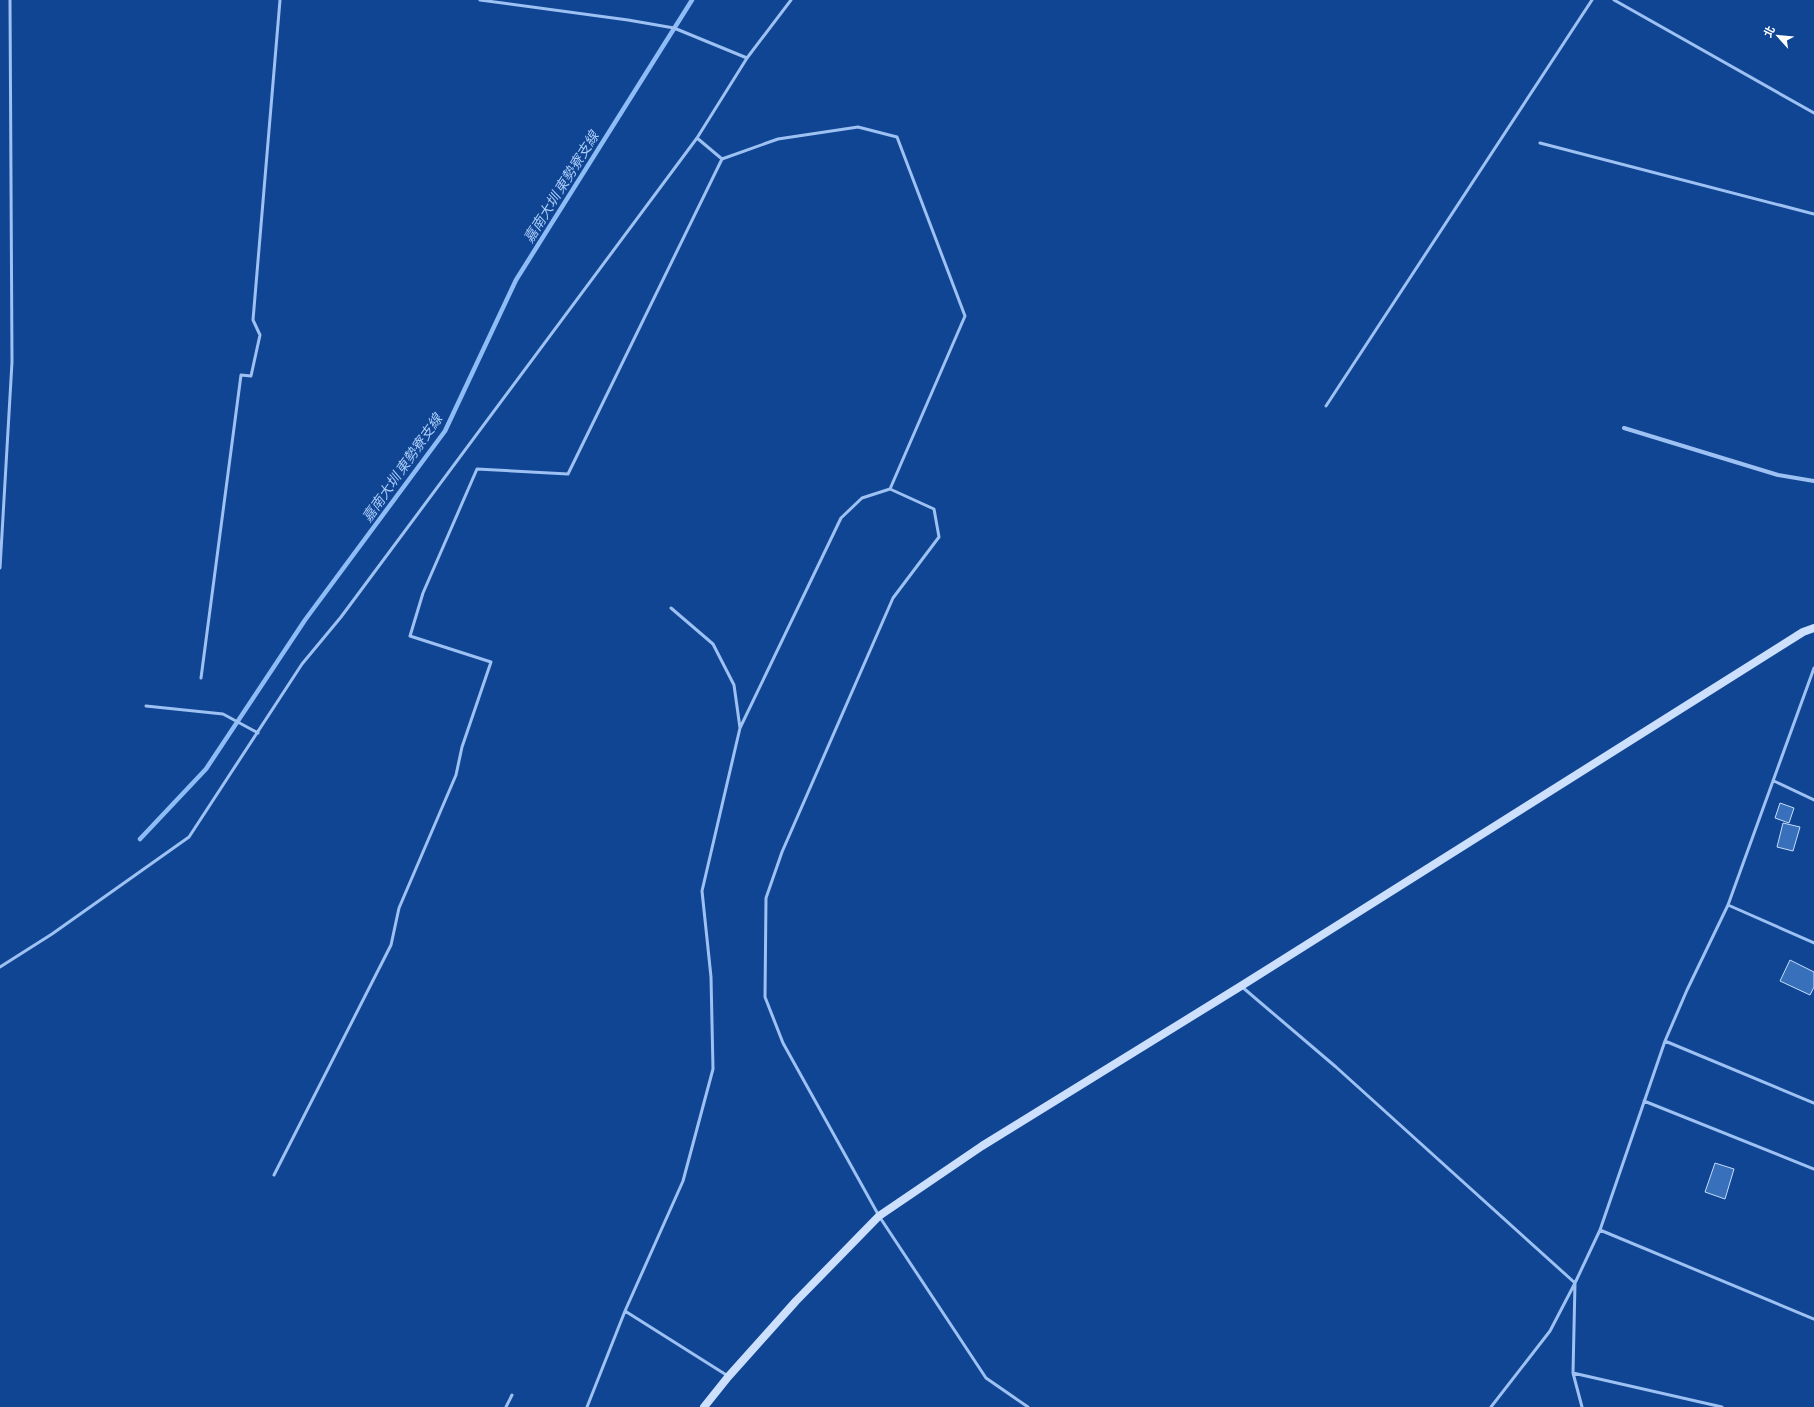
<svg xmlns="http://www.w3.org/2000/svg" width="1814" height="1407" font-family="'Asap Condensed','Noto Sans TC',sans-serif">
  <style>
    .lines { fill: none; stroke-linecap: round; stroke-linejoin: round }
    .stream { stroke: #8ebcf7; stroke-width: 4.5 }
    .building { fill: #3970bb; stroke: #c4ddfd }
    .lane { stroke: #9dc1f3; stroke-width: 3 }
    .street { stroke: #9dc1f3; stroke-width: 4 }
    .secondary { stroke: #cce0fd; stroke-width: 8 }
    .labels { text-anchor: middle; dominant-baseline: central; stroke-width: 4; stroke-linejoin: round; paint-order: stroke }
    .water-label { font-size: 14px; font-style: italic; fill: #a9ccfa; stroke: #104593 }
  </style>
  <rect width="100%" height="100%" fill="#104593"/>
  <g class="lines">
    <path class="stream" d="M140,839L206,769L305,620L445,431L516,280L692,0"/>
  </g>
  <path class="building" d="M1780,803L1794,808L1789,823L1775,818Z
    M1783,823L1800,827L1793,851L1777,847Z
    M1790,960L1814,972V987L1810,995L1780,981Z
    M1715,1163L1734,1169L1725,1199L1705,1192Z"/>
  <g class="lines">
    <path class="lane" d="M480,0L628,20L674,28L747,58L791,0
      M1614,0L1814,113
      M697,138L722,159L778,139L858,127L897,137L965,316L890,489
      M1540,143L1814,214
      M1326,406L1592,0
      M0,568L12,362L10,0
      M201,678L241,375L251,376L260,335L253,320L280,0
      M146,706L223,714L258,733
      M740,728L841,518L862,498L890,489L934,509L939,537L893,598L782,852L766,898L765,997L783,1043L879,1216L986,1378L1028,1407
      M1774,781L1814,800
      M1728,905L1814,943
      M0,967L52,934L189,837L302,664L341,617L697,138L747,58
      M1241,986L1336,1067L1575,1283L1550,1331L1491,1407
      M1665,1041L1814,1103
      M1644,1101L1814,1169
      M274,1175L391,945L399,908L456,775L462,747L491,662L410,636L423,593L477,469L568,474L722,159
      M1600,1230L1814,1319
      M625,1311L728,1376
      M1573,1373L1722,1407
      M506,1407L512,1395
      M587,1407L625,1311L683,1181L713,1069L711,977L702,891L740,728L734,685L713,644L671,608
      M1582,1407L1573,1373L1575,1283L1600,1230L1665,1041L1687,990L1728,905L1814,668"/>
    <path class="street" d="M1624,428L1778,475L1814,481"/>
    <path class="secondary" d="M704,1407L728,1377L796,1301L879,1216L982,1146L1241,986L1803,632L1814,628"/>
  </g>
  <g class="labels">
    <g class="water-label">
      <text transform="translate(561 187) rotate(-58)">嘉南大圳 東勢寮支線</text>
      <text transform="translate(402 468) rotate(-55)">嘉南大圳 東勢寮支線</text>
    </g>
  </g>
  <g transform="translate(1778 36) rotate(297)" stroke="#104593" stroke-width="3" paint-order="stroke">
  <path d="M0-3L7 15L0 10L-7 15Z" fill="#ffffff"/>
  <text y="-6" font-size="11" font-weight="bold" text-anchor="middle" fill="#ffffff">北</text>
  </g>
</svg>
